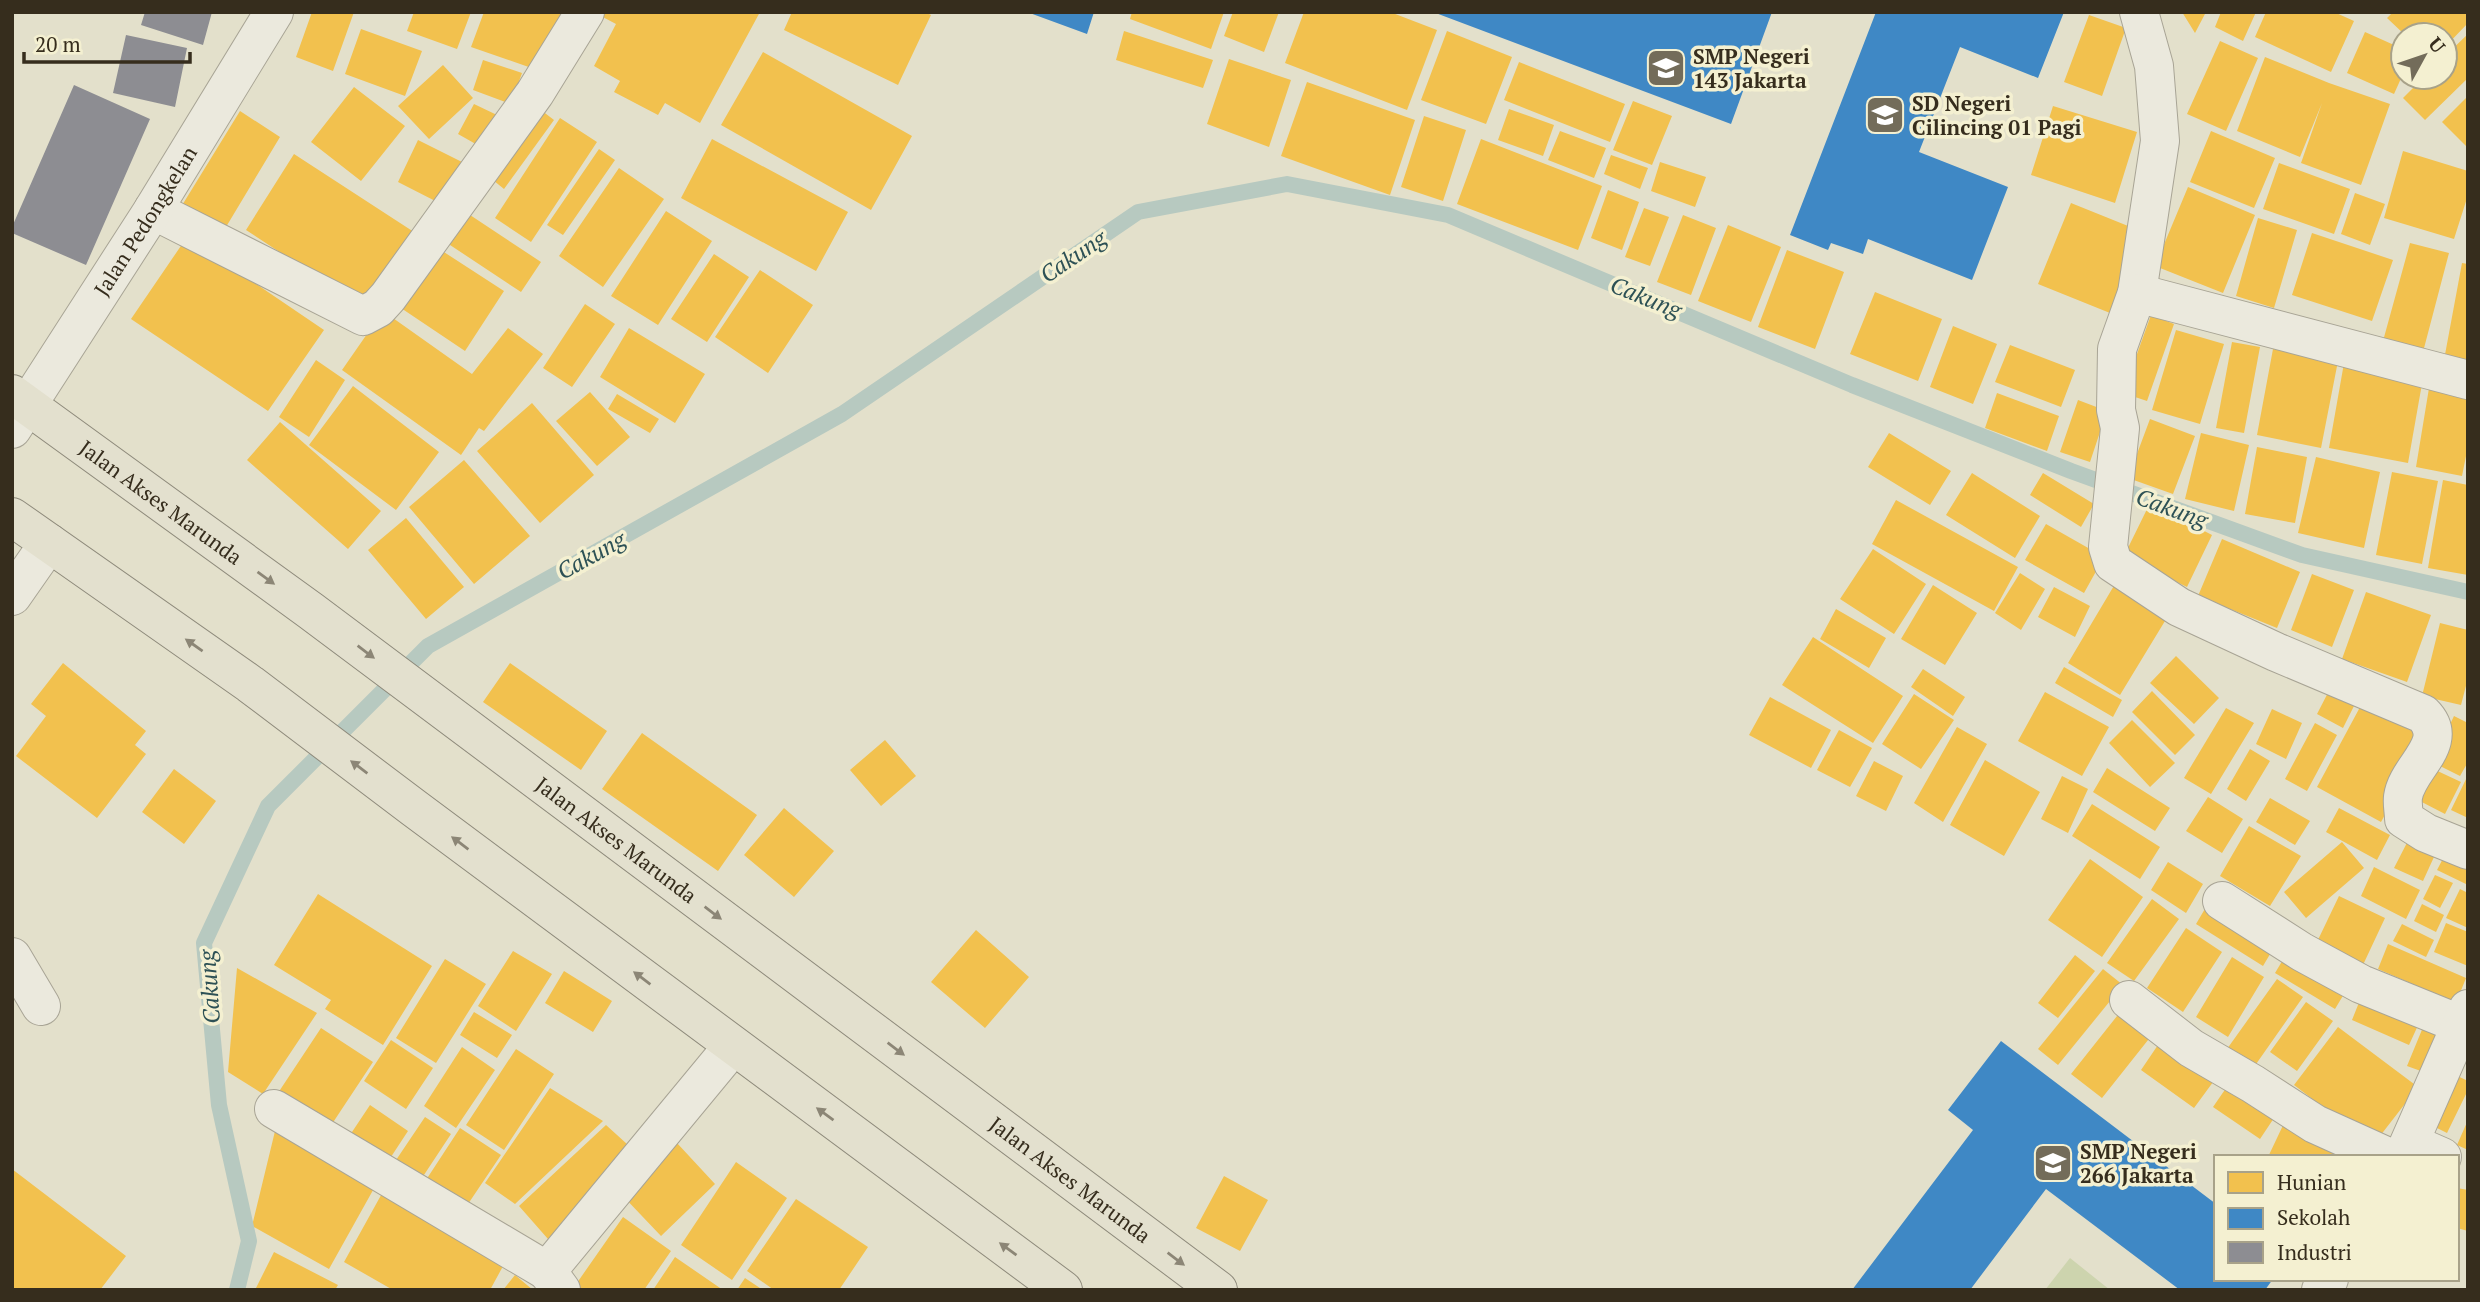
<svg xmlns="http://www.w3.org/2000/svg" width="2480" height="1302" font-family="'PT Serif',serif">
  <style>
    .green { fill: #cdd4ae }
    .homes { fill: #f2c14e }
    .schools { fill: #3f88c5 }
    .industry { fill: #8d8d92 }
    .lines { fill: none; stroke-linecap: round; stroke-linejoin: round }
    .stream { stroke: #b7c9c0; stroke-width: 16 }
    .minor-casing { stroke: #a8a495; stroke-width: 40 }
    .major-casing { stroke: #8e8a7b; stroke-width: 40 }
    .minor { stroke: #ebe9dd; stroke-width: 38 }
    .major { stroke: #e3e0ce; stroke-width: 38 }
    .oneway { fill: #8c8676 }
    .labels { text-anchor: middle; dominant-baseline: central; stroke-width: 7; stroke-linejoin: round; paint-order: stroke }
    .poi-label { font-size: 21px; font-weight: bold; fill: #362d1d; stroke: #f4f0d1; text-anchor: start }
    .street-label { font-size: 21px; fill: #362d1d; stroke: #f4f0d1 }
    .water-label { font-size: 23px; font-style: italic; fill: #2d5155; stroke: #f4f0d1 }
  </style>
  <rect width="100%" height="100%" fill="#e3e0cb"/>
  <path class="green" d="M2070,1258L2110,1290H2045Z"/>
  <path class="homes" d="M312,12H354L333,71L296,57Z
    M414,12H471L457,49L407,31Z
    M484,12H564L543,72L471,47Z
    M601,12H760L700,123L665,103L658,115L614,92L620,81L594,66L616,24L599,15Z
    M792,12H925L931,15L898,85L784,30Z
    M1132,12H1224L1211,49L1130,19Z
    M1233,12H1279L1264,52L1224,36Z
    M1304,12H1390L1437,30L1407,110L1285,63Z
    M2182,12H2206L2195,33Z
    M2221,12H2256L2243,41L2215,27Z
    M2266,12H2334L2354,21L2331,72L2255,37Z
    M2393,12H2468V23L2445,47V35H2405L2387,18Z
    M2089,15L2126,28L2102,96L2064,82Z
    M361,29L422,51L405,96L345,74Z
    M1124,31L1213,60L1203,88L1116,60Z
    M1447,31L1512,57L1486,124L1421,100Z
    M2365,32L2403,49V74L2394,94L2347,73Z
    M2468,34V78L2425,120L2403,98L2424,77H2445V56Z
    M2220,41L2258,58L2226,131L2187,114Z
    M763,52L912,136L871,210L721,125Z
    M2265,57L2329,83L2390,104L2361,185L2301,163L2322,103L2300,157L2237,131Z
    M1229,59L1291,80L1269,147L1207,124Z
    M483,60L522,73L511,104L473,90Z
    M1519,62L1625,104L1610,142L1504,100Z
    M443,65L473,98L429,139L398,106Z
    M1307,82L1415,120L1390,195L1281,156Z
    M354,87L405,126L361,181L311,142Z
    M2468,96V148L2442,122Z
    M1633,101L1672,116L1652,165L1613,150Z
    M474,104L497,115L481,147L458,134Z
    M2053,106L2137,132L2115,203L2031,175Z
    M537,107L554,120L504,189L488,176Z
    M1509,109L1554,125L1543,156L1498,140Z
    M240,111L280,137L223,232L181,207Z
    M1424,116L1466,130L1443,201L1401,187Z
    M560,118L597,142L531,242L495,218Z
    M1560,131L1606,148L1594,178L1548,160Z
    M2211,131L2275,158L2254,208L2190,182Z
    M712,139L848,212L816,271L681,198Z
    M1481,139L1602,186L1578,250L1457,204Z
    M418,140L470,166L449,208L398,182Z
    M599,149L615,160L563,235L547,225Z
    M2403,151L2468,171V195L2454,239L2384,218Z
    M294,154L417,234L368,310L246,230Z
    M1611,155L1648,168L1640,189L1604,174Z
    M1660,162L1706,177L1695,207L1651,191Z
    M2279,163L2350,189L2334,234L2263,209Z
    M619,168L664,199L603,287L559,256Z
    M2188,187L2255,215L2223,293L2155,266Z
    M1608,190L1639,202L1622,250L1591,238Z
    M2355,193L2385,204L2370,245L2341,234Z
    M2071,203L2143,232L2110,313L2038,284Z
    M1644,208L1669,217L1650,266L1625,257Z
    M666,211L712,241L658,325L611,296Z
    M467,213L541,262L521,292L447,243Z
    M1683,215L1716,228L1691,295L1657,282Z
    M2258,218L2297,230L2274,308L2236,296Z
    M1728,225L1781,247L1751,322L1698,301Z
    M2312,233L2393,260L2372,321L2292,295Z
    M187,237L324,330L268,411L131,319Z
    M430,243L504,291L465,351L392,302Z
    M2410,243L2449,253L2423,352L2383,341Z
    M1787,250L1844,272L1815,349L1758,327Z
    M714,254L749,277L707,342L671,319Z
    M2462,263L2468,264V364L2444,360Z
    M760,270L813,305L768,373L715,337Z
    M1875,292L1942,319L1918,381L1850,354Z
    M585,304L615,324L572,387L543,368Z
    M383,311L472,374L508,328L543,354L484,431L479,428L461,455L342,370Z
    M2151,315L2174,324L2147,401L2123,393Z
    M1953,326L1997,344L1973,404L1930,387Z
    M629,328L705,374L675,423L600,377Z
    M2176,330L2224,344L2200,424L2152,410Z
    M2232,342L2260,347L2244,433L2216,428Z
    M2010,345L2075,370L2061,407L1995,382Z
    M2273,349L2338,361L2321,448L2257,435Z
    M316,360L345,380L309,437L279,417Z
    M2344,363L2423,378L2408,463L2329,448Z
    M2430,382L2468,388V446L2462,476L2416,467Z
    M353,386L439,452L396,510L309,445Z
    M590,392L630,437L597,466L556,421Z
    M1997,393L2059,416L2047,451L1985,428Z
    M617,394L659,419L650,433L608,409Z
    M2078,400L2107,411L2090,462L2060,452Z
    M532,403L594,475L540,523L477,451Z
    M2150,419L2195,436L2173,494L2128,478Z
    M280,422L381,511L348,549L247,460Z
    M1889,433L1951,471L1930,505L1868,467Z
    M2201,433L2249,445L2234,511L2185,499Z
    M2257,447L2307,457L2295,523L2245,514Z
    M2316,457L2380,472L2364,548L2298,533Z
    M464,460L530,536L474,584L409,507Z
    M2392,472L2438,481L2422,564L2376,555Z
    M1972,473L2040,516L2015,558L1946,515Z
    M2043,473L2094,504L2081,527L2030,495Z
    M2443,480L2468,485V575L2428,568Z
    M1896,500L2018,567L1994,611L1872,544Z
    M2150,503L2212,535L2187,587L2124,556Z
    M406,518L464,587L426,619L368,550Z
    M2046,524L2104,557L2084,593L2025,560Z
    M2222,539L2300,572L2277,628L2198,596Z
    M1873,549L1926,584L1894,634L1840,599Z
    M2020,573L2045,589L2021,630L1995,613Z
    M2312,574L2354,590L2332,647L2291,630Z
    M2115,584L2168,616L2120,695L2068,663Z
    M1933,585L1977,613L1945,665L1901,639Z
    M2054,587L2090,606L2075,637L2038,617Z
    M2366,592L2431,615L2407,682L2342,659Z
    M1836,609L1886,638L1869,668L1820,639Z
    M2440,623L2468,630V678L2461,705L2422,696Z
    M1813,637L1903,696L1873,743L1782,685Z
    M2176,656L2219,698L2194,724L2150,683Z
    M63,663L146,731L135,745L146,754L97,818L16,756L46,716L31,704Z
    M510,663L607,731L581,770L483,702Z
    M2064,667L2122,700L2113,717L2055,683Z
    M1923,669L1965,697L1953,716L1911,687Z
    M2332,685L2358,698L2343,728L2317,714Z
    M2152,691L2195,735L2175,755L2132,712Z
    M2045,692L2109,727L2082,776L2018,741Z
    M1914,694L1954,720L1921,769L1882,744Z
    M2366,696L2430,731L2381,822L2317,787Z
    M1770,697L1831,730L1811,768L1749,735Z
    M2226,708L2254,723L2211,794L2184,778Z
    M2272,709L2302,723L2286,759L2256,744Z
    M2454,716L2468,723V762L2460,776L2432,762Z
    M2132,720L2175,763L2150,787L2109,743Z
    M2315,723L2337,735L2307,791L2285,779Z
    M1957,727L1987,744L1943,822L1914,803Z
    M1839,730L1872,748L1850,787L1817,770Z
    M642,733L757,815L718,871L602,789Z
    M885,740L916,776L881,806L850,770Z
    M2250,749L2270,761L2246,801L2227,789Z
    M1985,760L2040,792L2004,856L1950,825Z
    M1874,761L1903,776L1886,811L1856,796Z
    M2429,767L2461,782L2445,814L2414,798Z
    M2107,768L2170,808L2155,831L2093,792Z
    M174,769L216,801L184,844L142,812Z
    M2468,775V818L2451,810Z
    M2062,776L2088,789L2068,833L2041,819Z
    M2208,797L2243,819L2222,853L2186,831Z
    M2270,798L2310,821L2295,845L2256,822Z
    M2092,804L2160,847L2140,879L2072,836Z
    M784,808L834,851L794,897L744,855Z
    M2339,808L2390,835L2377,860L2326,832Z
    M2249,826L2301,856L2270,906L2220,876Z
    M2412,833L2439,846L2423,881L2394,868Z
    M2342,842L2364,868L2306,918L2284,892Z
    M2448,849L2468,859V885L2437,870Z
    M2090,859L2143,897L2102,957L2048,920Z
    M2168,862L2203,884L2186,913L2151,890Z
    M2374,867L2420,890L2406,919L2361,896Z
    M2435,875L2453,883L2440,908L2423,899Z
    M2460,889L2468,893V928L2446,918Z
    M318,894L432,966L383,1045L325,1009L331,1000L274,965Z
    M2339,896L2385,918L2362,967L2316,944Z
    M2152,899L2179,919L2134,981L2107,963Z
    M2209,902L2276,944L2263,966L2196,924Z
    M2422,904L2444,915L2436,932L2414,921Z
    M2446,923L2468,932V966L2434,952Z
    M2402,924L2434,940L2426,957L2393,941Z
    M2186,928L2222,952L2183,1012L2147,988Z
    M976,930L1029,977L985,1028L931,982Z
    M2388,944L2466,978L2456,1003L2378,969Z
    M513,951L552,974L516,1031L478,1006Z
    M2287,953L2347,989L2335,1009L2275,973Z
    M2075,955L2095,971L2058,1018L2038,1003Z
    M2232,957L2264,977L2228,1037L2196,1017Z
    M445,959L486,984L436,1063L396,1038Z
    M237,968L317,1013L263,1094L228,1072Z
    M2103,969L2123,985L2058,1065L2038,1049Z
    M564,971L612,1001L593,1032L545,1003Z
    M2277,979L2303,997L2254,1067L2227,1049Z
    M2362,995L2420,1021L2409,1045L2352,1020Z
    M2306,1002L2333,1021L2297,1071L2270,1052Z
    M2121,1011L2152,1035L2102,1098L2071,1074Z
    M474,1012L512,1035L497,1058L460,1035Z
    M2426,1020L2447,1029L2429,1074L2407,1066Z
    M2338,1027L2418,1087L2373,1145L2294,1085Z
    M321,1028L373,1062L328,1130L276,1096Z
    M2162,1039L2216,1078L2194,1108L2141,1070Z
    M391,1040L433,1068L406,1109L364,1081Z
    M462,1047L495,1070L456,1128L424,1106Z
    M516,1049L554,1074L504,1150L466,1125Z
    M2447,1071L2468,1081V1090L2447,1133L2423,1121Z
    M2233,1078L2280,1109L2260,1139L2213,1107Z
    M550,1088L603,1121L515,1204L485,1183Z
    M370,1105L408,1131L387,1163L348,1138Z
    M425,1117L451,1134L418,1184L392,1166Z
    M2286,1119L2360,1157H2268Z
    M2468,1120V1150L2457,1145Z
    M606,1125L638,1154L548,1239L519,1206Z
    M276,1127L377,1183L329,1269L252,1226Z
    M460,1128L501,1155L466,1207L426,1180Z
    M677,1143L715,1184L661,1236L622,1195Z
    M736,1162L787,1198L732,1280L681,1245Z
    M12,1169L126,1256L100,1290H12Z
    M1224,1176L1268,1200L1240,1251L1196,1228Z
    M385,1188L508,1257L490,1290H393L344,1262Z
    M2457,1188L2468,1190V1231L2457,1228Z
    M796,1199L868,1247L839,1290H774L747,1271Z
    M623,1217L671,1251L644,1290H572Z
    M274,1252L338,1285L335,1290H255Z
    M675,1257L723,1290H653Z
    M515,1275L533,1290H503Z
    M745,1278L763,1290H737Z"/>
  <path class="schools" d="M1027,12H1094L1087,34Z
    M1433,12H1772L1731,124Z
    M1876,12H2064L2038,78L1960,47L1919,152L2008,187L1972,280L1868,239L1863,254L1831,243L1828,250L1790,235Z
    M2001,1041L2216,1204V1279H2273L2265,1290H2180L2046,1189L1970,1290H1852L1973,1130L1948,1110Z"/>
  <path class="industry" d="M145,12H212L203,45L141,25Z
    M126,35L187,48L175,107L113,93Z
    M74,85L150,119L86,265L12,233V227Z"/>
  <g class="lines">
    <path class="stream" d="M237,1290L249,1241L219,1105L204,943L268,806L428,646L842,414L1138,212L1287,184L1448,215L1852,385L2071,471L2302,555L2468,592"/>
    <g class="minor-casing">
      <g id="minor">
        <path d="M2139,12L2154,66L2160,141L2137,293L2117,349L2116,410L2120,428L2108,547L2113,563L2179,607L2276,652L2423,714C2452,743 2407,767 2403,797C2402,804 2404,812 2404,819L2426,833L2468,850"/>
        <path d="M153,210L363,316L378,308L388,297L535,93L585,12"/>
        <path d="M2137,293L2468,380"/>
        <path id="s1" d="M12,429L153,210L274,12"/>
        <path d="M12,596L49,543"/>
        <path d="M2222,901L2302,952L2361,984L2462,1025"/>
        <path d="M12,957L41,1006"/>
        <path d="M2129,1000L2191,1048L2253,1084L2315,1124L2388,1157"/>
        <path d="M274,1109L547,1271"/>
        <path d="M2410,1143L2442,1157"/>
        <path d="M2403,1157L2468,1009"/>
        <path d="M561,1290L547,1271L733,1046"/>
        <path d="M2321,1290L2329,1279"/>
      </g>
    </g>
    <g class="major-casing">
      <g id="major">
        <path id="s2" d="M12,394L311,611L1218,1290"/>
        <path d="M12,517L250,684L414,808L1063,1290"/>
      </g>
    </g>
    <use href="#minor" class="minor"/>
    <use href="#major" class="major"/>
  </g>
  <defs><path id="oneway-solid" d="M-6-.8H1V-3.2L6.5 0L1 3.2V.8H-6Z" transform="scale(1.75)"/></defs>
  <g class="oneway">
    <use href="#oneway-solid" transform="translate(266 578) rotate(36)"/>
    <use href="#oneway-solid" transform="translate(194 645) rotate(-145)"/>
    <use href="#oneway-solid" transform="translate(366 652) rotate(37)"/>
    <use href="#oneway-solid" transform="translate(359 767) rotate(-143)"/>
    <use href="#oneway-solid" transform="translate(460 843) rotate(-143)"/>
    <use href="#oneway-solid" transform="translate(713 913) rotate(37)"/>
    <use href="#oneway-solid" transform="translate(642 978) rotate(-143)"/>
    <use href="#oneway-solid" transform="translate(896 1049) rotate(37)"/>
    <use href="#oneway-solid" transform="translate(825 1114) rotate(-144)"/>
    <use href="#oneway-solid" transform="translate(1008 1249) rotate(-144)"/>
    <use href="#oneway-solid" transform="translate(1176 1259) rotate(37)"/>
  </g>
  <defs>
    <g id="school-square" transform="scale(2.0125)"><rect x="-9" y="-9" width="18" height="18" rx="4" fill="#736c5a" stroke="#f4f0d1"/><path d="M0-5L7-2L0 1L-7-2ZM-4 1L0 2.5L4 1V4Q0 6-4 4Z" fill="#fff"/></g>
  </defs>
  <g fill-rule="evenodd">
    <use href="#school-square" x="1666" y="68"/>
    <use href="#school-square" x="1885" y="115"/>
    <use href="#school-square" x="2053" y="1163"/>
  </g>
  <g class="labels">
    <g class="poi-label">
      <text x="1693" y="56">SMP Negeri<tspan x="1693" dy="24">143 Jakarta</tspan></text>
      <text x="1912" y="103">SD Negeri<tspan x="1912" dy="24">Cilincing 01 Pagi</tspan></text>
      <text x="2080" y="1151">SMP Negeri<tspan x="2080" dy="24">266 Jakarta</tspan></text>
    </g>
    <g class="street-label">
      <text stroke="none"><textPath href="#s1" startOffset="247">Jalan Pedongkelan</textPath></text>
      <text stroke="none"><textPath href="#s2" startOffset="184">Jalan Akses Marunda</textPath></text>
      <text stroke="none"><textPath href="#s2" startOffset="751">Jalan Akses Marunda</textPath></text>
      <text stroke="none"><textPath href="#s2" startOffset="1318">Jalan Akses Marunda</textPath></text>
    </g>
    <g class="water-label">
      <text transform="translate(1073 256) rotate(-34)">Cakung</text>
      <text transform="translate(1646 297) rotate(22)">Cakung</text>
      <text transform="translate(2172 508) rotate(20)">Cakung</text>
      <text transform="translate(591 555) rotate(-29)">Cakung</text>
      <text transform="translate(209 987) rotate(-94)">Cakung</text>
    </g>
  </g>
  <rect width="2480" height="1302" fill="none" stroke="#362d1d" stroke-width="28"/>
  <rect x="2214" y="1155" width="245" height="126" fill="#f4f0d1" stroke="#a8a289" stroke-width="2"/>
  <rect x="2228" y="1172" width="35" height="21" fill="#f2c14e" stroke="#a8a289" stroke-width="2"/>
  <text x="2277" y="1190" font-size="21" fill="#362d1d">Hunian</text>
  <rect x="2228" y="1208" width="35" height="21" fill="#3f88c5" stroke="#a8a289" stroke-width="2"/>
  <text x="2277" y="1225" font-size="21" fill="#362d1d">Sekolah</text>
  <rect x="2228" y="1242" width="35" height="21" fill="#8d8d92" stroke="#a8a289" stroke-width="2"/>
  <text x="2277" y="1260" font-size="21" fill="#362d1d">Industri</text>
  <g transform="translate(2424 56) rotate(50)"><circle r="33" fill="#f4f0d1" stroke="#a8a289" stroke-width="2"/>
  <path d="M0-5L12 26L0 18L-12 26Z" fill="#736c5a"/>
  <text y="-10" font-size="19" font-weight="bold" text-anchor="middle" fill="#362d1d">U</text>
  </g>
  <path d="M24 52v10h166v-10" fill="none" stroke="#362d1d" stroke-width="3.5"/>
  <text x="35" y="52" font-size="21" fill="#362d1d" stroke="#f4f0d1" stroke-width="5" paint-order="stroke">20 m</text>
</svg>
